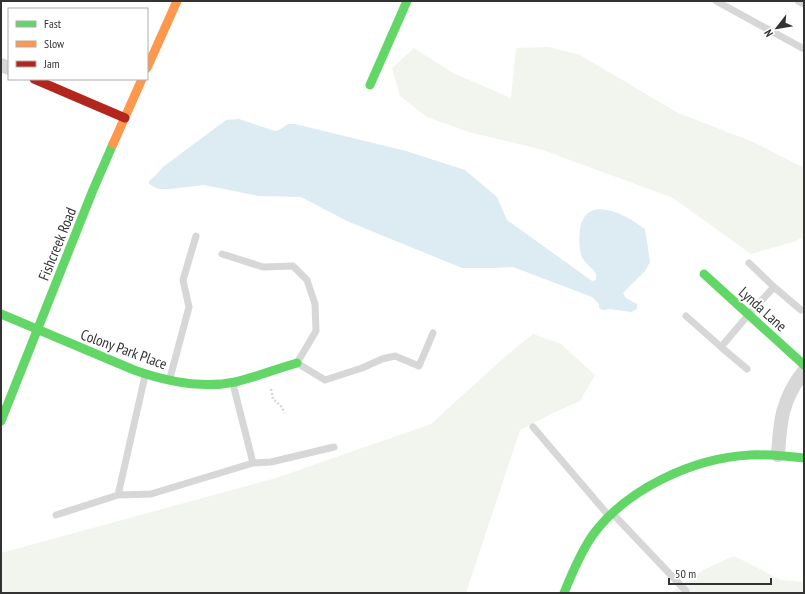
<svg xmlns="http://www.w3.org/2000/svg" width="805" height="594" font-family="'PT Sans Narrow',sans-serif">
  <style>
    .green { fill: #f1f5ed }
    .water { fill: #ddebf3 }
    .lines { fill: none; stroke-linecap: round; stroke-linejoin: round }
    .path { stroke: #d6d6d6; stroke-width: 2.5; stroke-dasharray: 2 2; stroke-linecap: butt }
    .lane { stroke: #d7d7d7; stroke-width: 7 }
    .street { stroke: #d7d7d7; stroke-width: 14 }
    .fast { stroke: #63d668; stroke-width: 9 }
    .slow { stroke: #ff974d; stroke-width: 9 }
    .jam { stroke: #b3261e; stroke-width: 9 }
    .labels { text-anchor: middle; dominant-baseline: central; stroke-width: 4; stroke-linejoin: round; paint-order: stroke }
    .street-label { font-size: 15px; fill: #333; stroke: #fff }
  </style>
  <rect width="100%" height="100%" fill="#fff"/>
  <path class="green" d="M549,47L580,55L678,113L751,141L804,168V237L793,242L751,254L673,198L543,150L469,132L427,117L400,96L392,68L414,48L453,73L511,98L516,48Z
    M533,334L561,344L595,375L580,401L555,412L520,430L466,593H1V553L276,478L431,424L508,354Z
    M734,556L781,580L804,582V593H670L705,569Z"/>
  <path class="water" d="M239,119L275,131L279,130L288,124H295L406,151L465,170L497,197L507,220L592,281L596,280C596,280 596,274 596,274C593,268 584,263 581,255C579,248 579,237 580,230C585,192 627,215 645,229L650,262L645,271L623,293L626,298L637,304V309L631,312L610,309L603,310L599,308V304L592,297L513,267L492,268H462L347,221L301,197L259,196L204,185L170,189H158L149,184V181L155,176L163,167L226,120Z"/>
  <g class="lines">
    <path class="path" d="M271,389L273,399L282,407L284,413"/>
    <path class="lane" d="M716,1L804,49
      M798,1L804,4
      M222,254L263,267L293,266L307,280L315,304L316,331L297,363L325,380L362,368L382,359L395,356L419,366L433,333
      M774,287L801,310
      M686,316L721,347L749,314L774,287L749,263
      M721,347L747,369
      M145,376L118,495L151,494L253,463L271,462L334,447
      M170,378L189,307L183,280L196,236
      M233,384L253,463
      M533,427L609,516
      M56,515L118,495
      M614,515L686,591"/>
    <path class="street" d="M1,65L9,68
      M778,455C780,421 782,399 804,371"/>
    <path class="fast" d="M370,85L407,1
      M704,274L804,365
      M1,314L134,370C165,381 201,389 235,382C256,377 276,369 297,363
      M1,421L93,190L113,144
      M564,593C572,573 580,554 592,536C626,489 693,458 750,455C768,454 786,456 804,458"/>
    <path class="slow" d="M147,68L177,1
      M113,144L142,79"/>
    <path class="jam" d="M34,79L125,118"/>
  </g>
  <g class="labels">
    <g class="street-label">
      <text transform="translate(57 244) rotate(-68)">Fishcreek Road</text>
      <text transform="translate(763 309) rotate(42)">Lynda Lane</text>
      <text transform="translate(124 349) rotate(20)">Colony Park Place</text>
    </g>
  </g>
  <rect width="805" height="594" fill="none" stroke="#333333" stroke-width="4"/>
  <rect x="8" y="8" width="140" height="72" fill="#ffffff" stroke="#adadad"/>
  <rect x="16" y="21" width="20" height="6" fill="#63d668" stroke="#adadad"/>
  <text x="44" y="28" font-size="12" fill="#333333">Fast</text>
  <rect x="16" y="41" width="20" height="6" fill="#ff974d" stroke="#adadad"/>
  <text x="44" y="48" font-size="12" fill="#333333">Slow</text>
  <rect x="16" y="61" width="20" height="6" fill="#b3261e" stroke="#adadad"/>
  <text x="44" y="68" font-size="12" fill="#333333">Jam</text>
  <g transform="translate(777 28) rotate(239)" stroke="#ffffff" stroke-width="3" paint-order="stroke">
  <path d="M0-3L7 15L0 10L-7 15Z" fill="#333333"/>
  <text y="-6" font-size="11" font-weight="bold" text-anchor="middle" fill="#333333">N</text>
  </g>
  <path d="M669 578v6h102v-6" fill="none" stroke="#333333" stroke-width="2"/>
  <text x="675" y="578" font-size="12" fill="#333333" stroke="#ffffff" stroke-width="3" paint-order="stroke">50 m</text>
</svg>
